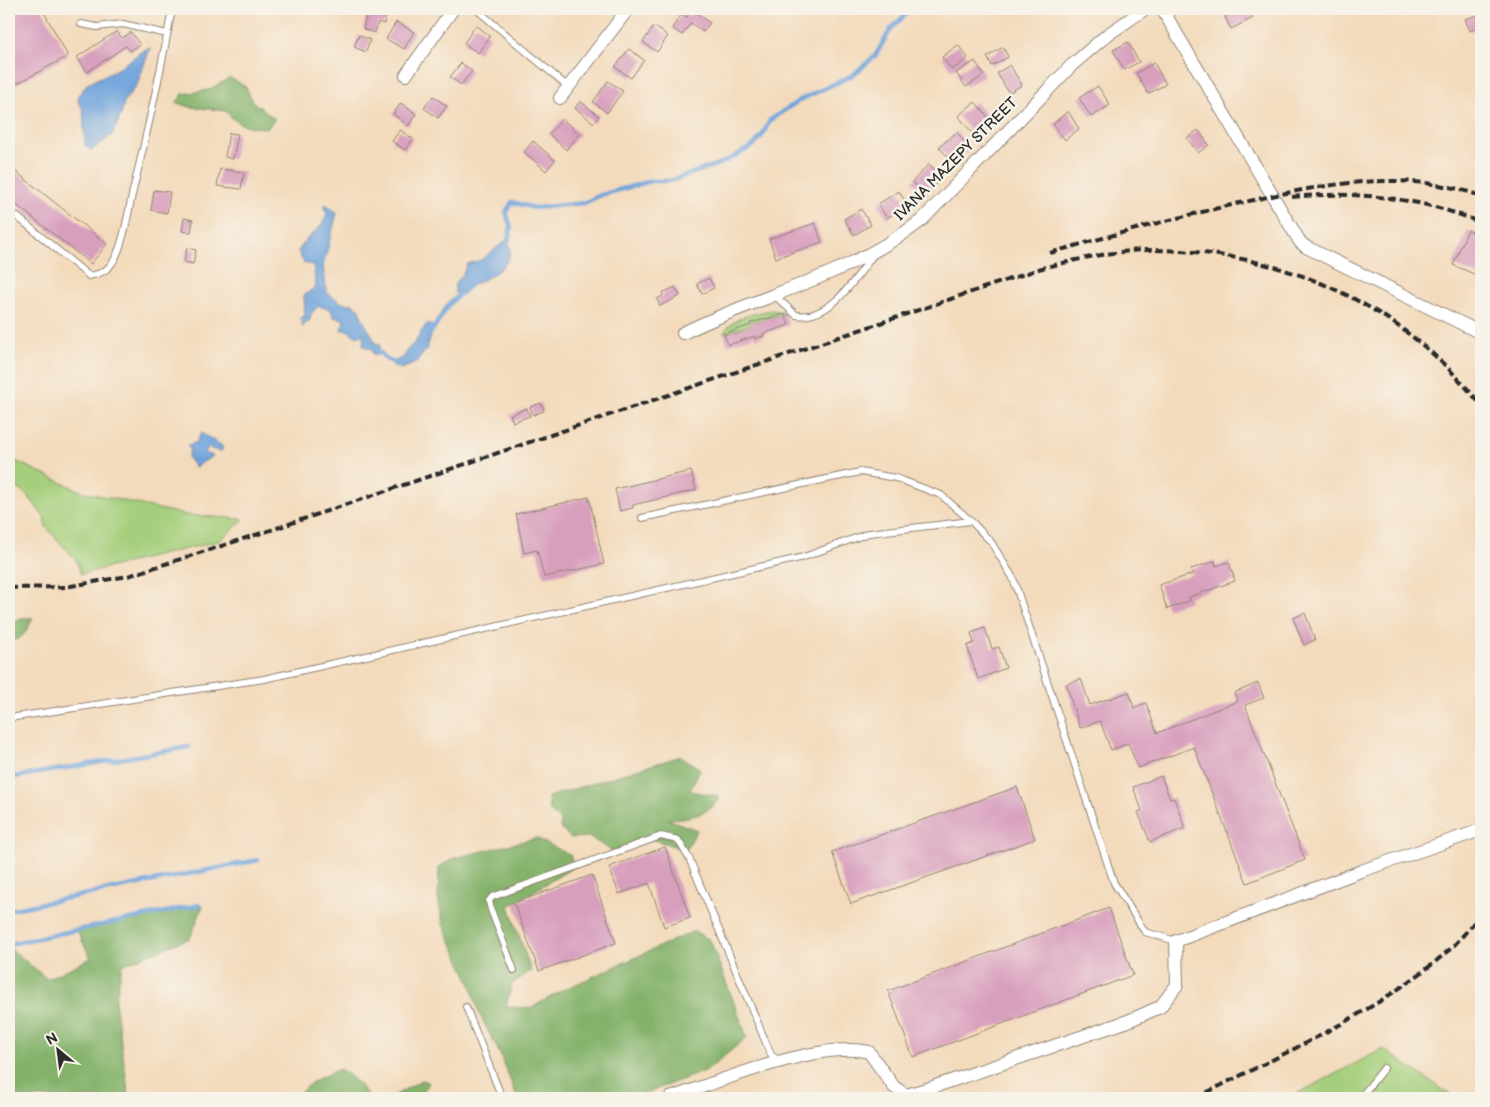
<svg xmlns="http://www.w3.org/2000/svg" width="1490" height="1107" font-family="'Balsamiq Sans',sans-serif">
  <style>
    .green { fill: #a5cf7b; stroke: #687d53 }
    .forest { fill: #84b26b; stroke: #586e4b }
    .water { fill: #6ea3db; stroke: #4c6783 }
    .lines { fill: none; stroke-linecap: round; stroke-linejoin: round }
    .stream { stroke: #6ea3db; stroke-width: 4.5 }
    .building { fill: #d89fbd }
    .service-casing { stroke: #8f8273; stroke-width: 8 }
    .minor-casing { stroke: #8f8273; stroke-width: 14 }
    .service { stroke: #fff; stroke-width: 6 }
    .minor { stroke: #fff; stroke-width: 12 }
    .rail { stroke: #2b2b2b; stroke-width: 4; stroke-dasharray: 8 4; stroke-linecap: butt }
    .labels { text-anchor: middle; dominant-baseline: central; stroke-width: 5; stroke-linejoin: round; paint-order: stroke }
    .street-label { font-size: 15px; fill: #2b2b2b; stroke: #f7f3e8 }
  </style>
  <rect width="100%" height="100%" fill="#f7f3e8"/>
  <filter id="ink" filterUnits="userSpaceOnUse"><feTurbulence type="fractalNoise" baseFrequency=".02" numOctaves="2"/><feDisplacementMap in="SourceGraphic" scale="10" xChannelSelector="R" yChannelSelector="G"/><feConvolveMatrix kernelMatrix="1 2 1 2 8 2 1 2 1" color-interpolation-filters="sRGB"/></filter>
  <filter id="wash" filterUnits="userSpaceOnUse"><feTurbulence type="fractalNoise" baseFrequency=".0096" numOctaves="4" result="noise"/><feDisplacementMap in="SourceGraphic" scale="20" xChannelSelector="R" yChannelSelector="G"/><feGaussianBlur stdDeviation="1.12" result="paint"/><feColorMatrix in="noise" values="0 0 0 0 0 0 0 0 0 0 0 0 0 0 0 0 0 1.4 0 .05"/><feComposite in="paint" operator="in"/></filter>
  <g filter="url(#wash)">
    <rect width="100%" height="100%" fill="#f3dabb"/>
    <path class="green" d="M774,310L785,313L760,321L759,320L750,322L751,325L724,333C731,317 757,312 774,310Z
      M9,458L80,491L186,515L244,519L219,541L81,574L76,560L46,527L44,517L28,496L9,481Z
      M1383,1049L1455,1098H1289Z"/>
    <path class="forest" d="M230,78L245,86L253,102L275,119L267,128C247,127 239,127 226,111L191,107L176,103L183,94L208,90Z
      M24,618H33L25,633L18,640L9,639V624Z
      M681,756L700,769L690,791L720,796C710,816 688,818 667,819L697,830L686,850L646,837L614,852L589,837L571,838L560,828L561,822L549,810L548,797Z
      M536,838L570,855L574,867L509,906L531,971L512,984L506,1007L531,1008L563,990L694,931L710,940L747,1037L708,1070L633,1098H517L500,1054L479,1013L470,982L443,924L438,898L439,867L455,858Z
      M203,906L190,938L122,965L115,1002L128,1090L126,1098H9V947L47,979L91,958L77,931Z
      M340,1069C352,1077 362,1085 368,1098H299V1094C311,1081 324,1075 340,1069Z
      M422,1080L429,1083L420,1098H390Z"/>
    <path class="water" d="M150,48L137,85L125,100L121,115L112,135L92,150L85,146L83,109L78,102L79,95L87,84L119,68L144,50Z
      M326,204L337,213L323,266L327,293L342,303L353,304L360,309C361,323 372,331 375,343L380,345L378,355H374L371,349L363,346L364,334L357,337L347,330H341L344,319L333,317L331,309L318,306L311,314L310,320L302,327L303,320L299,319L305,315L304,295L316,287L313,265L304,263L298,252C307,233 320,234 327,214L324,208Z
      M508,239C520,271 476,281 455,294V283L462,276L467,264L481,260Z
      M428,323L434,327L427,348L420,358L416,363L401,369L392,365L395,361L404,357C407,348 411,347 416,341C420,335 422,329 428,323Z
      M201,433L221,445L223,449L220,452L209,448L204,452L213,456L195,467L188,458L190,449L187,445L196,443Z"/>
    <g class="lines">
      <path class="stream" d="M507,245L511,228L506,212L512,202L534,208L584,203L601,195L651,181H670L724,162L753,146L762,136L770,120L800,100L853,75L875,56L891,29L911,9
        M430,334L449,304L471,284
        M376,348L387,360L398,364
        M9,778L189,747
        M9,910L258,860
        M9,944L199,905"/>
    </g>
    <g id="blocks">
      <path class="building" d="M9,9H42L68,56L9,88Z
        M368,9H382L380,13L386,14L384,24L378,22L375,33L363,29Z
        M1240,9H1248L1253,18L1231,29L1225,17Z
        M693,10L710,23L703,32L691,23L682,35L672,28L682,14L687,17Z
        M1478,15L1481,26L1470,31L1465,19Z
        M396,22L414,32L404,49L386,39Z
        M476,25L490,36L478,53L464,43Z
        M654,26L668,36L657,52L643,42Z
        M117,31L122,38L131,32L140,45L130,51L126,46L87,72L77,57Z
        M359,35L370,40L366,52L354,47Z
        M1128,42L1139,62L1124,70L1113,50Z
        M958,45L968,58L952,70L942,57Z
        M1003,47L1008,57L992,66L987,57Z
        M629,49L644,60L631,78L615,67Z
        M975,61L984,75L966,87L956,73Z
        M461,63L472,71L461,85L450,77Z
        M1154,63L1166,84L1148,94L1136,73Z
        M1010,65L1022,85L1009,93L997,73Z
        M608,81L623,91L607,113L593,102Z
        M1098,86L1110,105L1091,117L1079,98Z
        M433,96L447,106L438,118L424,108Z
        M580,101L599,116L594,123L575,108Z
        M975,102L989,118L984,122L988,126L976,137L958,116Z
        M401,103L416,114L408,126L393,114Z
        M1068,111L1079,129L1065,140L1053,124Z
        M562,119L580,134L566,150L549,134Z
        M400,130L413,139L405,150L392,141Z
        M1198,130L1209,145L1198,153L1187,138Z
        M957,132L970,149L953,163L939,147Z
        M229,133L238,134L233,159L225,157Z
        M533,141L555,160L546,171L524,152Z
        M929,164L942,177L926,194L912,182Z
        M10,167L107,244L91,264L9,199Z
        M220,169L244,172L241,189L217,186Z
        M154,190L170,192L167,213L151,210Z
        M899,191L907,205L887,218L878,204Z
        M861,209L871,225L854,235L844,219Z
        M184,218L193,220L191,232L182,231Z
        M815,223L822,242L776,258L769,239Z
        M1468,230L1481,236V277L1453,265Z
        M187,248L196,250L193,264L184,262Z
        M709,278L714,288L702,294L697,284Z
        M675,287L680,296L660,306L657,299L663,296L662,293Z
        M785,314L789,325L763,334L764,336L760,337L755,339V336L728,345L724,334L751,325L750,323Z
        M541,403L544,411L533,415L530,407Z
        M527,408L530,416L513,422L510,415Z
        M691,471L696,490L633,505V508L620,511L615,489Z
        M589,497L604,564L544,577L537,550L524,553L516,514Z
        M1215,561L1216,566L1229,562L1235,581L1189,597L1190,601L1167,609L1159,585L1193,574L1191,569Z
        M1305,613L1315,640L1304,645L1293,618Z
        M985,628L992,649L999,647L1006,668L978,679L967,646L974,643L971,633Z
        M1081,679L1090,705L1129,692L1134,708L1146,703L1157,733L1238,701L1234,693L1258,683L1264,698L1245,705L1305,860L1247,883L1194,747L1138,768L1128,743L1111,750L1100,721L1080,728L1066,684Z
        M1161,776L1170,799L1174,798L1185,828L1150,842L1138,812L1142,810L1133,787Z
        M1017,787L1035,839L851,904L832,852Z
        M665,847L690,918L664,927L649,883L619,894L609,867Z
        M592,875L616,943L539,971L514,903Z
        M1109,908L1133,975L913,1057L888,991Z"/>
    </g>
  </g>
  <g filter="url(#ink)">
    <use href="#blocks" fill-opacity="0" stroke="#8f8273" stroke-width="1"/>
    <g class="lines">
      <g class="service-casing">
        <path id="service" d="M476,9L567,86
          M81,24L97,27L123,24L167,34
          M9,210L89,276C96,275 103,273 109,267C122,254 128,214 132,195C147,133 161,71 172,9
          M775,296L796,315C830,321 856,278 873,255
          M642,518L860,472L896,478L941,495L971,521
          M9,718L264,679L804,557L869,533L971,521L991,542L1013,578L1114,883L1145,932L1176,941
          M514,970L491,910L489,901L492,897L661,836L678,840L689,858L771,1055L780,1061
          M466,1007L502,1098
          M1360,1098L1384,1068"/>
      </g>
      <g class="minor-casing">
        <path id="minor" d="M1162,9L1300,242L1306,247L1481,333
          M406,75L453,9
          M560,98L628,9
          M683,333C762,294 851,276 922,220L1072,65L1107,35L1145,9
          M670,1098C718,1082 820,1040 869,1052L894,1087L906,1095L930,1088L1128,1021L1160,1007L1177,985L1176,941L1361,871L1481,830"/>
      </g>
      <use href="#service" class="service"/>
      <use href="#minor" class="minor"/>
      <path class="rail" d="M1292,197C1357,191 1421,197 1481,223
        M1050,253C1109,236 1167,220 1227,206C1311,187 1397,166 1481,196
        M9,588L65,587L128,576L277,528L1042,268C1076,260 1111,251 1146,250C1279,249 1398,301 1481,405
        M1196,1098C1281,1054 1375,1015 1448,951C1460,940 1471,926 1481,914"/>
    </g>
  </g>
  <g class="labels">
    <g class="street-label">
      <text transform="translate(956 159) rotate(-45)">IVANA MAZEPY STREET</text>
    </g>
  </g>
  <rect width="1490" height="1107" fill="none" stroke="#f7f3e8" stroke-width="30"/>
  <g transform="translate(58 1050) rotate(331)" stroke="#f7f3e8" stroke-width="4" paint-order="stroke">
  <path d="M0-4L9 19L0 12L-9 19Z" fill="#2b2b2b"/>
  <text y="-8" font-size="14" font-weight="bold" text-anchor="middle" fill="#2b2b2b">N</text>
  </g>
</svg>
